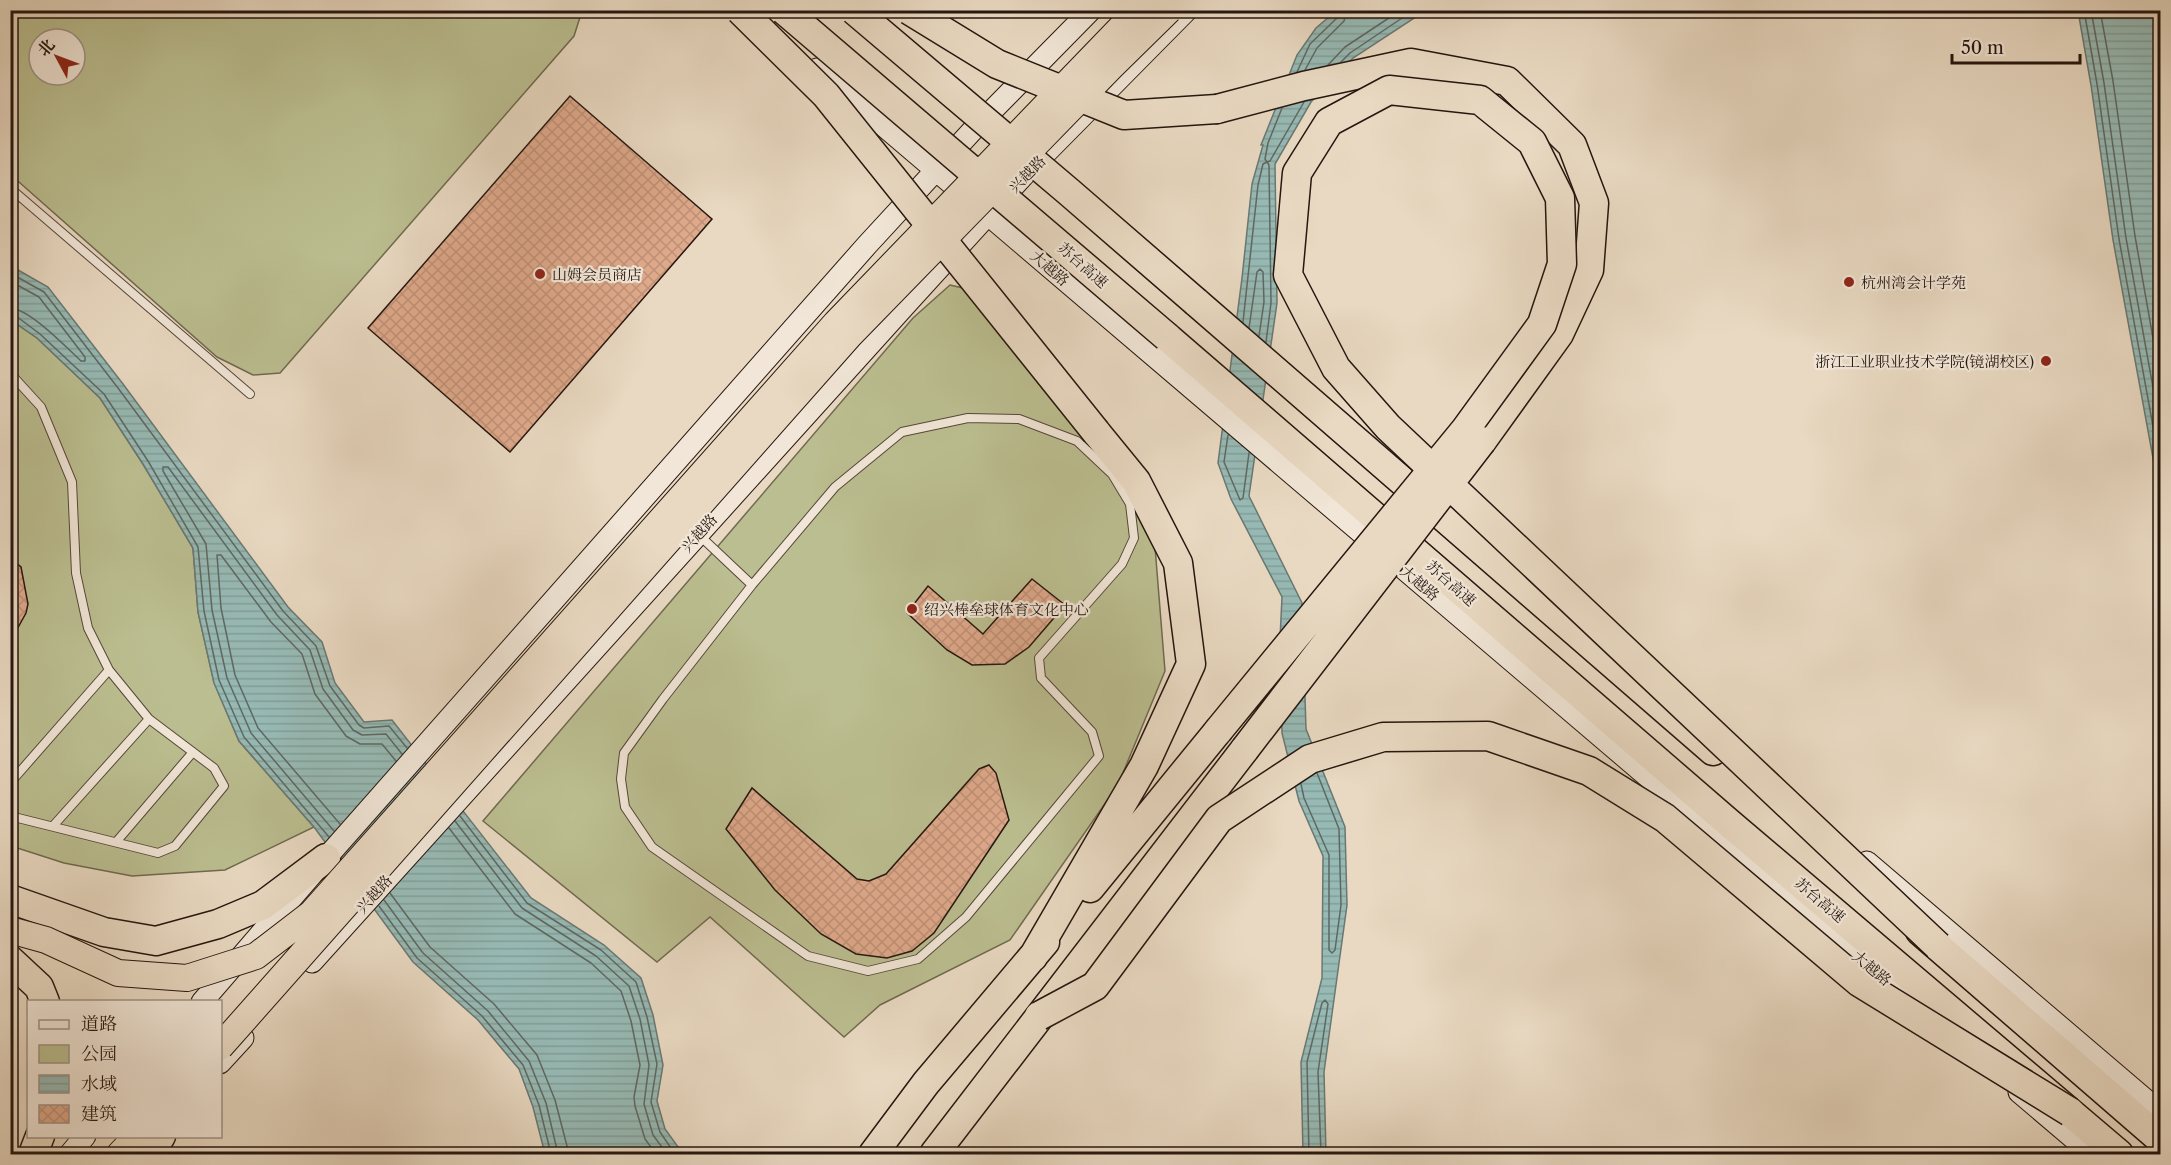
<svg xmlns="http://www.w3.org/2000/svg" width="2171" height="1165" font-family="'Libre Caslon Text','Noto Serif SC',serif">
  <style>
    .green { fill: #bbbe90; stroke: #706a50; stroke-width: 1.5; fill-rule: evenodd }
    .water { fill: url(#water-rules); stroke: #697873; stroke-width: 1.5 }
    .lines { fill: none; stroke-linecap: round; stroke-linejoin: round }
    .shore { stroke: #5e6862; stroke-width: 1.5 }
    .building { fill: url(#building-cross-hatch); stroke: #25160f; stroke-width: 1.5 }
    .service-casing { stroke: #56473c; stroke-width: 10 }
    .secondary-casing { stroke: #25160f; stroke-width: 23 }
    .trunk-casing { stroke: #25160f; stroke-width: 28 }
    .motorway-casing { stroke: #25160f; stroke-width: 31 }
    .service { stroke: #f1e6d7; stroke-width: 8 }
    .secondary { stroke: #f1e6d7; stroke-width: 21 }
    .trunk { stroke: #e9d9c2; stroke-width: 26 }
    .motorway { stroke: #e9d9c2; stroke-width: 28 }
    .trunk-bridge-casing { stroke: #25160f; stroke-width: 28; stroke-linecap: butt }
    .motorway-bridge-casing { stroke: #25160f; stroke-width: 31; stroke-linecap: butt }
    .trunk-bridge { stroke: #e9d9c2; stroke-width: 26 }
    .motorway-bridge { stroke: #e9d9c2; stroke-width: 28 }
    .poi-dot { fill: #8f2418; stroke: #f1e6d7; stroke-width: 2 }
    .labels { text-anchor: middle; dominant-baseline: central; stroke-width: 4.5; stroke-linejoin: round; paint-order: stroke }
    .street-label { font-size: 15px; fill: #25160f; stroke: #f1e6d7 }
    .poi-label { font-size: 15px; fill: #25160f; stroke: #f1e6d7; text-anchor: start }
  </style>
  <defs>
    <pattern id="water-rules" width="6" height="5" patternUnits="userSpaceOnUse" patternTransform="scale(1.5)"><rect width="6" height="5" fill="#97bab5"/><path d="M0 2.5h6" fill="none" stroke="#829f9a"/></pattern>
    <pattern id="building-cross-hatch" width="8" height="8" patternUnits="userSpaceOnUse" patternTransform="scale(1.5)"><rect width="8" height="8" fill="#dfa98b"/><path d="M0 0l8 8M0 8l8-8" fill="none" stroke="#bf9177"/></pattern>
  </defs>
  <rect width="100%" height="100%" fill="#e9d9c2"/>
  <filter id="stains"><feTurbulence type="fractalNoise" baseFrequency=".00333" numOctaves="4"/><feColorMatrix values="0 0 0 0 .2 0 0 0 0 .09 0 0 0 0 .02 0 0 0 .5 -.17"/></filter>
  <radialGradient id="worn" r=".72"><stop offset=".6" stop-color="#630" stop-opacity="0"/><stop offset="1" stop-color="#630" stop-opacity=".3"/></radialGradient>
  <path class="green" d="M11,10H582V11L574,36L280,373L253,375L217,357L11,175ZM39,39H75V75H39Z
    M950,285L967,289L1132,493L1155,547L1165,671L1118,785L1010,940L880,1005L844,1037L710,917L657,962L483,821L913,318Z
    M11,320L37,338L100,398L143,464L193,548L198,612L214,682L239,741L314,827L225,870L132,876L64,863L11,846Z"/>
  <path class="water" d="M1336,11H1425L1353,58L1311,102L1275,164L1277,303L1249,496L1302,603L1306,729L1345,827L1347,905L1324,1072L1326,1154H1303L1301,1062L1322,978L1323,856L1299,801L1282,733L1280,639L1282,597L1231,499L1218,463L1242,278L1252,184L1263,145H1261L1297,55L1316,28Z
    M2078,11H2160V496L2113,240L2091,85Z
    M11,266L48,287L123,384L288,607L322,642L335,683L364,722L392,720L531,898L604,945L641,978L653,1015L663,1065L657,1101L665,1129L681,1151V1154H545L533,1107L519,1069L478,1020L413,962L314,827L239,741L214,683L198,612L193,548L143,464L100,398L37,338L11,320Z"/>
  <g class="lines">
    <path class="shore" d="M2084,10L2097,84L2119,239L2160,465
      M2091,10L2104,83L2126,238L2160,426
      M2100,10L2113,81L2135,236L2160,378
      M1341,62L1350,53L1414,10
      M1328,65L1345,47L1401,10
      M1305,70L1317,48L1344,21L1347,10
      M1297,72L1310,44L1338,17L1339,10
      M1282,108L1268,143L1265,159L1267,162L1270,161L1304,102
      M10,273L44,292L118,388L283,611L316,646L330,686L359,725L364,728L389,726L407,748
      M10,281L39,297L85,357V361H81C66,347 30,309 10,308
      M10,315L16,316L40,334L104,394L148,461L198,547L204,611L219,680L244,737L329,837
      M1243,322L1258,185L1263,164L1267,162L1269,165L1271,303L1266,342
      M1249,328L1257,272L1260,269L1263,272L1264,302L1259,336
      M1228,435L1224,462L1240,500L1243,498L1249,453
      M1301,784L1304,798L1329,855V950L1332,953L1335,950L1341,905L1339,829L1317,773
      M460,816L527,903L601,950L636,982L647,1017L657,1064L651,1102L660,1132L675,1154
      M455,821L522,908L596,956L629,986L640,1019L649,1065L644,1104L653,1135L667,1154
      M340,824L258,728L235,675L221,608L217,555H221L271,622L302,654L315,694L346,736L360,744H382L396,761
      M449,828L515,914L591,963L621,991L631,1021L640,1065L634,1097L635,1106L645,1139L656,1154
      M334,831L251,733L227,678L212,610L206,544L163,471V467H168L277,615L310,650L323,689L353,730L362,735L386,734L402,754
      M390,893L430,947L494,1004L537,1055L555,1100L567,1146L568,1154
      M384,900L423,953L488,1011L529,1061L546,1103L558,1154
      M379,906L417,958L482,1016L523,1065L539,1105L551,1154
      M1309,1154L1307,1062L1322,1003L1325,1000L1328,1004L1318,1072L1321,1154"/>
  </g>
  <path class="building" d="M570,96L712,219L510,452L368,328Z
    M11,559L21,567L28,604L26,613L10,642Z
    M1032,579L1065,605L1029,647L1005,664L972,665L947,650L907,613L928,586L983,634Z
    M989,765L996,773L1009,820L934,933L912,951L887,958L856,954L821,934L775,890L726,829L752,788L857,879L869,881L886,874L979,769Z"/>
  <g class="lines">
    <g class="service-casing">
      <path id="service" d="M10,188L250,394
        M10,373L41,407L72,482L76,573L88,628L109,670L149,719L214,768L224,786L175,846L158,853L10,816
        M699,535L752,585L663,699L624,753L621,779L625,807L652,847L808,956L868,971L918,959L966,917L1099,756L1092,732L1041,678L1039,658L1122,564L1134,538L1130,504L1112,474L1077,441L1019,419L968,418L902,432L835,487L752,585
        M10,783L109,670
        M53,826L149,719
        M117,841L193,752"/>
    </g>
    <g class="secondary-casing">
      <path id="secondary" d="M817,69L1917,1006
        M1867,862L2160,1112
        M312,962L910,300L1023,176L1187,10
        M202,1002L326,858L867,245L972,131L1091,10
        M220,1063L243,1038
        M2019,1092L2092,1154
        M70,1154L85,1136"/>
    </g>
    <g class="trunk-casing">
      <path id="trunk" d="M120,1154L137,1136"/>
    </g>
    <g class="motorway-casing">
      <path id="motorway" d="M1217,109L1304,86L1411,63L1507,81L1572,145L1594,203L1589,270L1559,334L1482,441
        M1196,302L1713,751
        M1167,337L1729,823L2119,1154
        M1090,888L1218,731
        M10,899L104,932L156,941L218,924L263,905L326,858
        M1920,931L2160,1139
        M1033,957L1144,766L1191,664L1178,563L1136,481L1096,432
        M10,960L39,987L45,1002
        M33,1154L40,1136
        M150,1154L161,1136
        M873,1154L926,1083L1045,942
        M934,1154L1245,749"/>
    </g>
    <use href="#service" class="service"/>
    <use href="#secondary" class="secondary"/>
    <use href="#trunk" class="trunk"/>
    <use href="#motorway" class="motorway"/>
    <g class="trunk-bridge-casing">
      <path id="trunk-bridge" d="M10,930L46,940L118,973L187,978L256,956L312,913L836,323L1138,10
        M220,1047L850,335L1111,67L1169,10"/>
    </g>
    <g class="motorway-bridge-casing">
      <path id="motorway-bridge" d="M740,10L826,95L1096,432
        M784,10L1167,337
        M854,10L1069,192L1196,302
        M909,10L997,64L1124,115L1217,109
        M1218,731L1465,430L1542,324L1562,264L1560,198L1532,142L1480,100L1389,90L1329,122L1297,173L1288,275L1336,368L1388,427L1938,946
        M1245,749L1482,441
        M1039,1016L1095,986L1219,819L1310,759L1383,737L1488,736L1589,771L1665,818L1859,982L2070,1112"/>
    </g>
    <use href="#trunk-bridge" class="trunk-bridge"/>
    <use href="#motorway-bridge" class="motorway-bridge"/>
  </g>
  <g class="poi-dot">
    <circle cx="540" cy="274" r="6"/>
    <circle cx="1849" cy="282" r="6"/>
    <circle cx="2046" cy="361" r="6"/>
    <circle cx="912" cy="609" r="6"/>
  </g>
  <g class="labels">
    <g class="street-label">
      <text transform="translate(1027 174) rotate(-46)">兴越路</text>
      <text transform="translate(1083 265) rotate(41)">苏台高速</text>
      <text transform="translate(1050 268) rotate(41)">大越路</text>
      <text transform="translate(699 533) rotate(-48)">兴越路</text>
      <text transform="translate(1420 583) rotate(40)">大越路</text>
      <text transform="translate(1451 583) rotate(41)">苏台高速</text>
      <text transform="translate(374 894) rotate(-48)">兴越路</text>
      <text transform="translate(1820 900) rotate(40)">苏台高速</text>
      <text transform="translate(1872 968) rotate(40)">大越路</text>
    </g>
    <g class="poi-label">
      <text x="552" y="274">山姆会员商店</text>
      <text x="1861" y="282">杭州湾会计学苑</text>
      <text x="2034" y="361" text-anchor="end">浙江工业职业技术学院(镜湖校区)</text>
      <text x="924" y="609">绍兴棒垒球体育文化中心</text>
    </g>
  </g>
  <rect width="2171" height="1165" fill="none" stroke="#e9d9c2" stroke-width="36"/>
  <rect x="12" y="12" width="2147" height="1141" fill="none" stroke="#25160f" stroke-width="3"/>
  <rect x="18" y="18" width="2135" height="1129" fill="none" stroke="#25160f" stroke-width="1.5"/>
  <rect x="27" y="1000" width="195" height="138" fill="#f1e6d7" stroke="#9f9387" stroke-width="1.5"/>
  <rect x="39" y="1020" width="30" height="9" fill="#f1e6d7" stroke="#9f9387" stroke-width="1.5"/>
  <text x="81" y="1030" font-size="18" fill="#25160f">道路</text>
  <rect x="39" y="1045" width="30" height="18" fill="#bbbe90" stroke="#9f9387" stroke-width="1.5"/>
  <text x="81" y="1060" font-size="18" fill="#25160f">公园</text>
  <rect x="39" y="1075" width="30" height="18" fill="url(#water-rules)" stroke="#9f9387" stroke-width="1.5"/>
  <text x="81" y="1090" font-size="18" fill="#25160f">水域</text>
  <rect x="39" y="1105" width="30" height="18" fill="url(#building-cross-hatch)" stroke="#9f9387" stroke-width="1.5"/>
  <text x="81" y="1120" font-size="18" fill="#25160f">建筑</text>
  <g transform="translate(57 57) rotate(311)"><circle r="28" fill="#f1e6d7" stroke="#9f9387" stroke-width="1.5"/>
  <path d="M0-4.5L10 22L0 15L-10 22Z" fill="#8f2418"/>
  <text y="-9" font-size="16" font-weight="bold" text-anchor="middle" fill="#25160f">北</text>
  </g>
  <path d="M1952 54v9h128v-9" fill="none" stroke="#25160f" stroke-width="3"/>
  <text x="1961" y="54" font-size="18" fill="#25160f" stroke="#f1e6d7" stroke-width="4.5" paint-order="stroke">50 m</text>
  <rect width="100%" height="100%" filter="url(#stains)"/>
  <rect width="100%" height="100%" fill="url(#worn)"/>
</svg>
